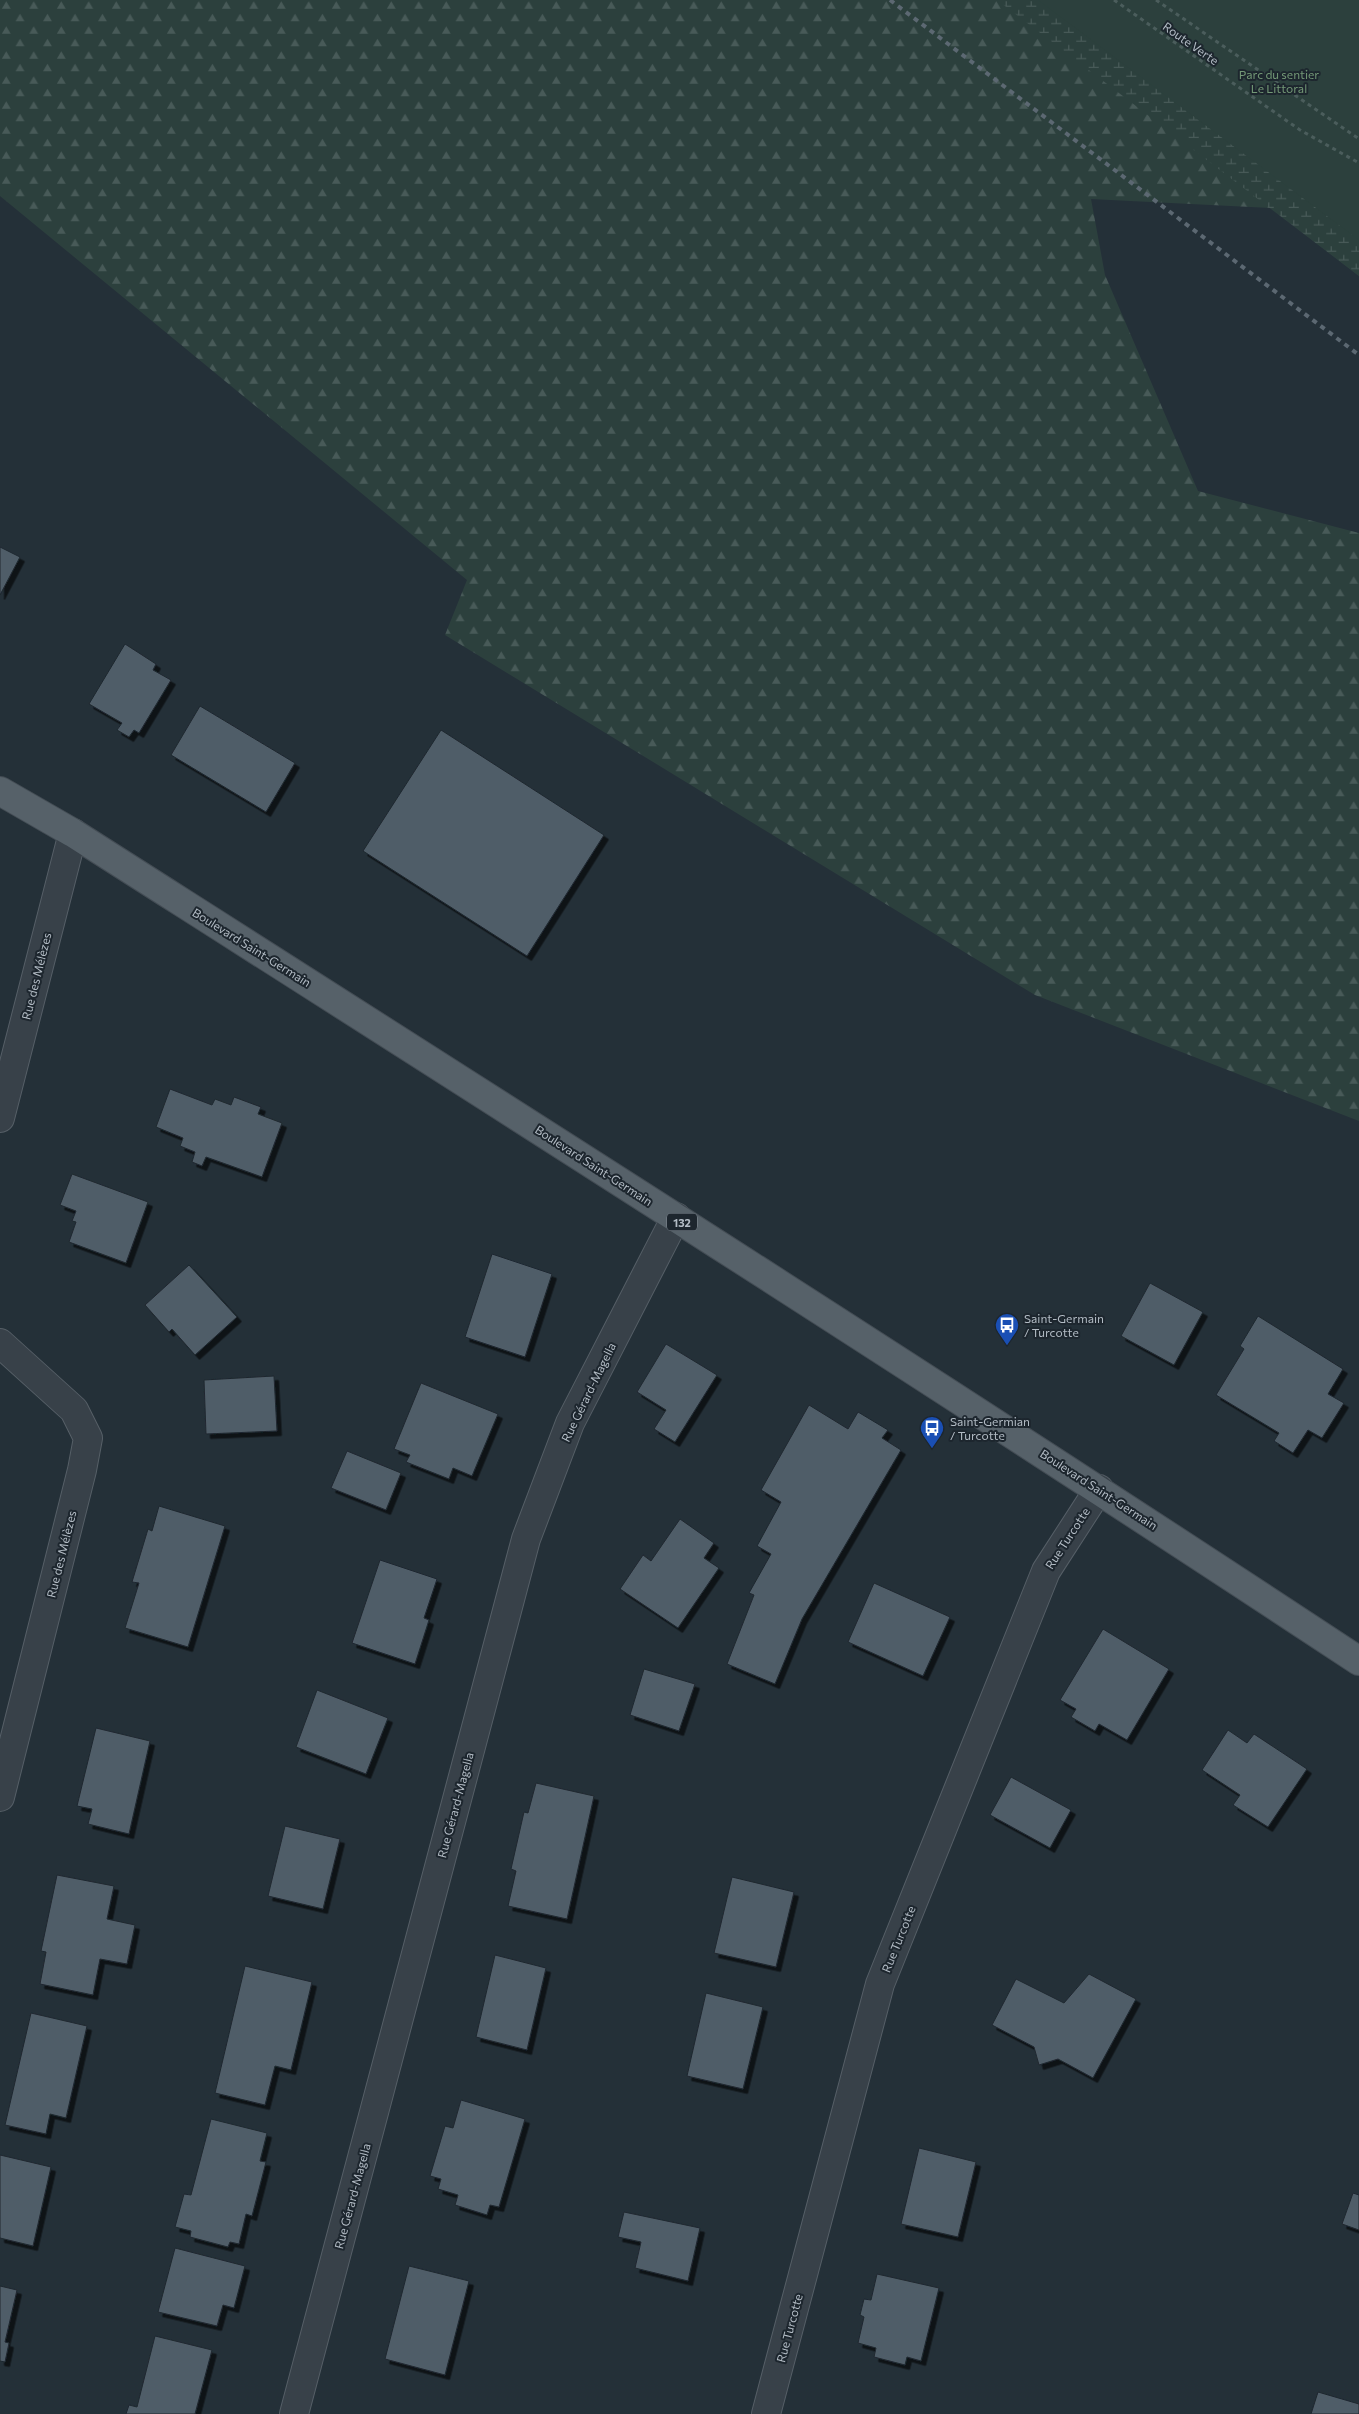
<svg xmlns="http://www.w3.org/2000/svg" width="1359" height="2414" font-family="Commissioner,sans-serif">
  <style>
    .forest { fill: url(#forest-firs) }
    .wetland { fill: url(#wetland-marsh) }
    .park { fill: #2c403d }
    .building { fill: #505d67; stroke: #1f2830; filter: url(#shadow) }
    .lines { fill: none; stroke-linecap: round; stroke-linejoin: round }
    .minor-casing { stroke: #565f67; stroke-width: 30 }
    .major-casing { stroke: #444d55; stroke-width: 30 }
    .path { stroke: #4b5d5c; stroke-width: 3; stroke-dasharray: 4 4; stroke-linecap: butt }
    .minor { stroke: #384149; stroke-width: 28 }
    .major { stroke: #566169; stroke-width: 28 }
    .rail { stroke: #5c6872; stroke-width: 4; stroke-dasharray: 5 5; stroke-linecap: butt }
    .labels { text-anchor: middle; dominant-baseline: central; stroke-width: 4; stroke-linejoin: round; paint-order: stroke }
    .shield { fill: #1d262e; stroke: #868f98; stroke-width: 1 }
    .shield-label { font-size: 11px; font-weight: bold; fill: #b3bcc5 }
    .street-label { font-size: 12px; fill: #b3bcc5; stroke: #1d262e }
    .park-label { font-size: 12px; fill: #739876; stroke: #1d262e }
    .poi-label { font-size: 12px; fill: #b3bcc5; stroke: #1d262e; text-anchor: start }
  </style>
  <defs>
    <pattern id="forest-firs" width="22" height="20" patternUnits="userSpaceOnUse" patternTransform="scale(1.25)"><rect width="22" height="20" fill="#2c403d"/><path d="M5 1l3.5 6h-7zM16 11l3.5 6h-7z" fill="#485a58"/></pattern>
    <pattern id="wetland-marsh" width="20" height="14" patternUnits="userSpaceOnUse" patternTransform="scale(1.25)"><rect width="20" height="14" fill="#2c403d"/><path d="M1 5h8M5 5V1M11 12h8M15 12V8" fill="none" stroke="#485a58"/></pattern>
    <filter id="shadow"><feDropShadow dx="4.5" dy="4.5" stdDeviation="0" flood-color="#0009"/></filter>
  </defs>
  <rect width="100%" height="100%" fill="#243038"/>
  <path class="forest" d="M0,0H1359V276L1271,208L1091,199L1105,275L1198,491L1359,533V1121L1035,995L445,635L467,580L0,196Z"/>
  <path class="wetland" d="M997,0H1359V276Z"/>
  <path class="park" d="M1038,0H1359V240Z"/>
  <path class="building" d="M0,547L20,557L0,595Z
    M125,644L156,664L153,670L171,680L139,733L134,730L129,737L117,730L122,723L89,704Z
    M200,706L295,763L266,812L171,755Z
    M441,730L604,835L527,956L363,851Z
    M170,1089L212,1105L215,1099L231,1105L234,1097L261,1107L258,1114L282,1123L262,1177L206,1157L202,1166L192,1162L195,1152L180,1146L183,1138L156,1127Z
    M72,1174L148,1202L126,1263L69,1242L76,1222L72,1221L76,1211L60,1205Z
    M492,1254L552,1274L525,1357L465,1337Z
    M189,1265L237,1317L195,1355L172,1329L169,1332L145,1305Z
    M1150,1283L1203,1312L1174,1365L1121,1336Z
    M1258,1316L1343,1369L1328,1394L1344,1403L1322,1438L1308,1430L1293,1453L1274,1441L1279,1433L1216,1395L1244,1349L1240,1346Z
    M666,1344L717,1375L675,1442L654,1429L666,1410L637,1392Z
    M274,1376L277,1431L206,1434L204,1380Z
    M421,1383L498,1414L472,1476L453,1468L449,1479L406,1462L410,1455L394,1449Z
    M809,1405L848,1429L858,1412L888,1430L882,1438L901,1450L802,1619L775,1684L727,1664L754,1595L749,1593L771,1554L757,1546L781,1502L761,1490Z
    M347,1451L401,1473L386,1510L331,1488Z
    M159,1506L225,1526L188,1647L125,1628L139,1583L132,1582L148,1529L152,1531Z
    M680,1519L714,1543L704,1558L719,1568L678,1628L620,1589L643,1555L651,1561Z
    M380,1560L437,1579L424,1618L429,1620L415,1664L352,1643Z
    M874,1583L950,1617L923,1676L848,1642Z
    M1103,1629L1169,1669L1127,1740L1099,1724L1095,1731L1071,1717L1076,1709L1060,1700Z
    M644,1669L695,1684L679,1731L630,1715Z
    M317,1690L388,1718L366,1774L296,1747Z
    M96,1728L150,1741L129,1834L88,1824L92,1809L77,1806Z
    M1228,1730L1247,1743L1254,1734L1307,1769L1268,1827L1233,1805L1240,1795L1202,1770Z
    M1011,1777L1071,1810L1050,1848L990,1815Z
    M536,1783L594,1796L567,1919L508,1906L516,1871L511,1869L524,1812L528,1813Z
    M285,1826L340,1839L323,1909L268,1896Z
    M57,1875L114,1886L107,1919L135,1925L127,1964L100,1959L93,1995L40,1984L46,1952L41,1951Z
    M732,1877L794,1892L776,1967L714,1953Z
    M495,1955L546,1968L527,2050L476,2037Z
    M245,1966L312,1982L291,2070L275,2066L265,2105L215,2093Z
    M1089,1974L1136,1999L1093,2078L1058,2059L1039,2065L1034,2047L992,2025L1016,1979L1064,2003Z
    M706,1993L763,2007L743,2089L687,2076Z
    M31,2013L87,2026L66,2118L50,2114L46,2134L5,2125Z
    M461,2100L525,2119L499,2207L490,2205L487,2215L455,2205L458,2195L438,2189L441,2179L430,2176L445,2126L453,2128Z
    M211,2119L267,2133L260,2161L266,2162L252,2216L246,2214L239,2244L230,2242L228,2247L190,2237L191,2231L175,2227L184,2194L191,2195Z
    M919,2148L976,2162L958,2237L901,2224Z
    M0,2155L51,2167L33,2246L0,2238Z
    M1353,2193L1359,2195V2230L1342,2224Z
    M624,2212L700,2228L688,2281L635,2268L641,2242L618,2237Z
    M175,2248L245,2266L234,2308L223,2305L217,2326L158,2312Z
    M409,2266L469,2281L445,2375L385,2359Z
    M877,2274L939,2288L921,2361L907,2357L905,2365L874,2357L876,2348L858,2343L864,2317L860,2315L864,2299L871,2300Z
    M0,2286L17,2290L5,2342L9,2343L5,2362L0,2361Z
    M155,2336L212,2350L195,2414H126L129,2405L137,2407Z
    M1318,2392L1359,2404V2414H1311Z"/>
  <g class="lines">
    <g class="minor-casing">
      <path id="minor" d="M0,1118L73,833
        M0,1343L74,1410L88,1438L82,1470L0,1797
        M294,2414L526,1539L570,1423L676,1217
        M766,2414L880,1984L1046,1571L1099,1489"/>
    </g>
    <g class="major-casing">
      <path id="major" d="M0,791L73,833C503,1107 933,1380 1359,1661"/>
    </g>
    <path class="path" d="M1114,0L1300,130L1359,163
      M1156,0L1359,139"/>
    <use href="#minor" class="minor"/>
    <use href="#major" class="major"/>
    <path class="rail" d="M890,0L1359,355"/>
  </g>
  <defs>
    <g id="bus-pin" transform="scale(1.25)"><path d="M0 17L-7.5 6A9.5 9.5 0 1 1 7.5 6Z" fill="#1a4fb4" stroke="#1d262e"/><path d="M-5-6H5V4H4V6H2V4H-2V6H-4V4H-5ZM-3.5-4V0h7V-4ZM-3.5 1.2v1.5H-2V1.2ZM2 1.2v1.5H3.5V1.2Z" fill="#fff"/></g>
  </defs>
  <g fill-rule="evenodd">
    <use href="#bus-pin" x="1007" y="1325"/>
    <use href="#bus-pin" x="932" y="1428"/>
  </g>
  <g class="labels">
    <rect class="shield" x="667" y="1213.5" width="30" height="17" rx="4"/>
    <g class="shield-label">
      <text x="682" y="1222">132</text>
    </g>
    <g class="street-label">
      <text transform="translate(1191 43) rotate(35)">Route Verte</text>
      <text transform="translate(252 947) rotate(32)">Boulevard Saint-Germain</text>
      <text transform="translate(36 976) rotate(-76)">Rue des Mélèzes</text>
      <text transform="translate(594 1165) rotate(33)">Boulevard Saint-Germain</text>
      <text transform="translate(588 1392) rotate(-64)">Rue Gérard-Magella</text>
      <text transform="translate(1099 1489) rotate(33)">Boulevard Saint-Germain</text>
      <text transform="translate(1067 1538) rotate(-57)">Rue Turcotte</text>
      <text transform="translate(61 1554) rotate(-76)">Rue des Mélèzes</text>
      <text transform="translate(455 1805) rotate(-75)">Rue Gérard-Magella</text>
      <text transform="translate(898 1939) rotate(-68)">Rue Turcotte</text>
      <text transform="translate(352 2196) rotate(-75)">Rue Gérard-Magella</text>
      <text transform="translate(789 2328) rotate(-75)">Rue Turcotte</text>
    </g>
    <g class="park-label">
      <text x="1279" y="74">Parc du sentier<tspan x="1279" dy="14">Le Littoral</tspan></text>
    </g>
    <g class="poi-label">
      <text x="1024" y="1318">Saint-Germain<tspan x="1024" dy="14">/ Turcotte</tspan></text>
      <text x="950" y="1421">Saint-Germian<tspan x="950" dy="14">/ Turcotte</tspan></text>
    </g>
  </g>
</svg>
